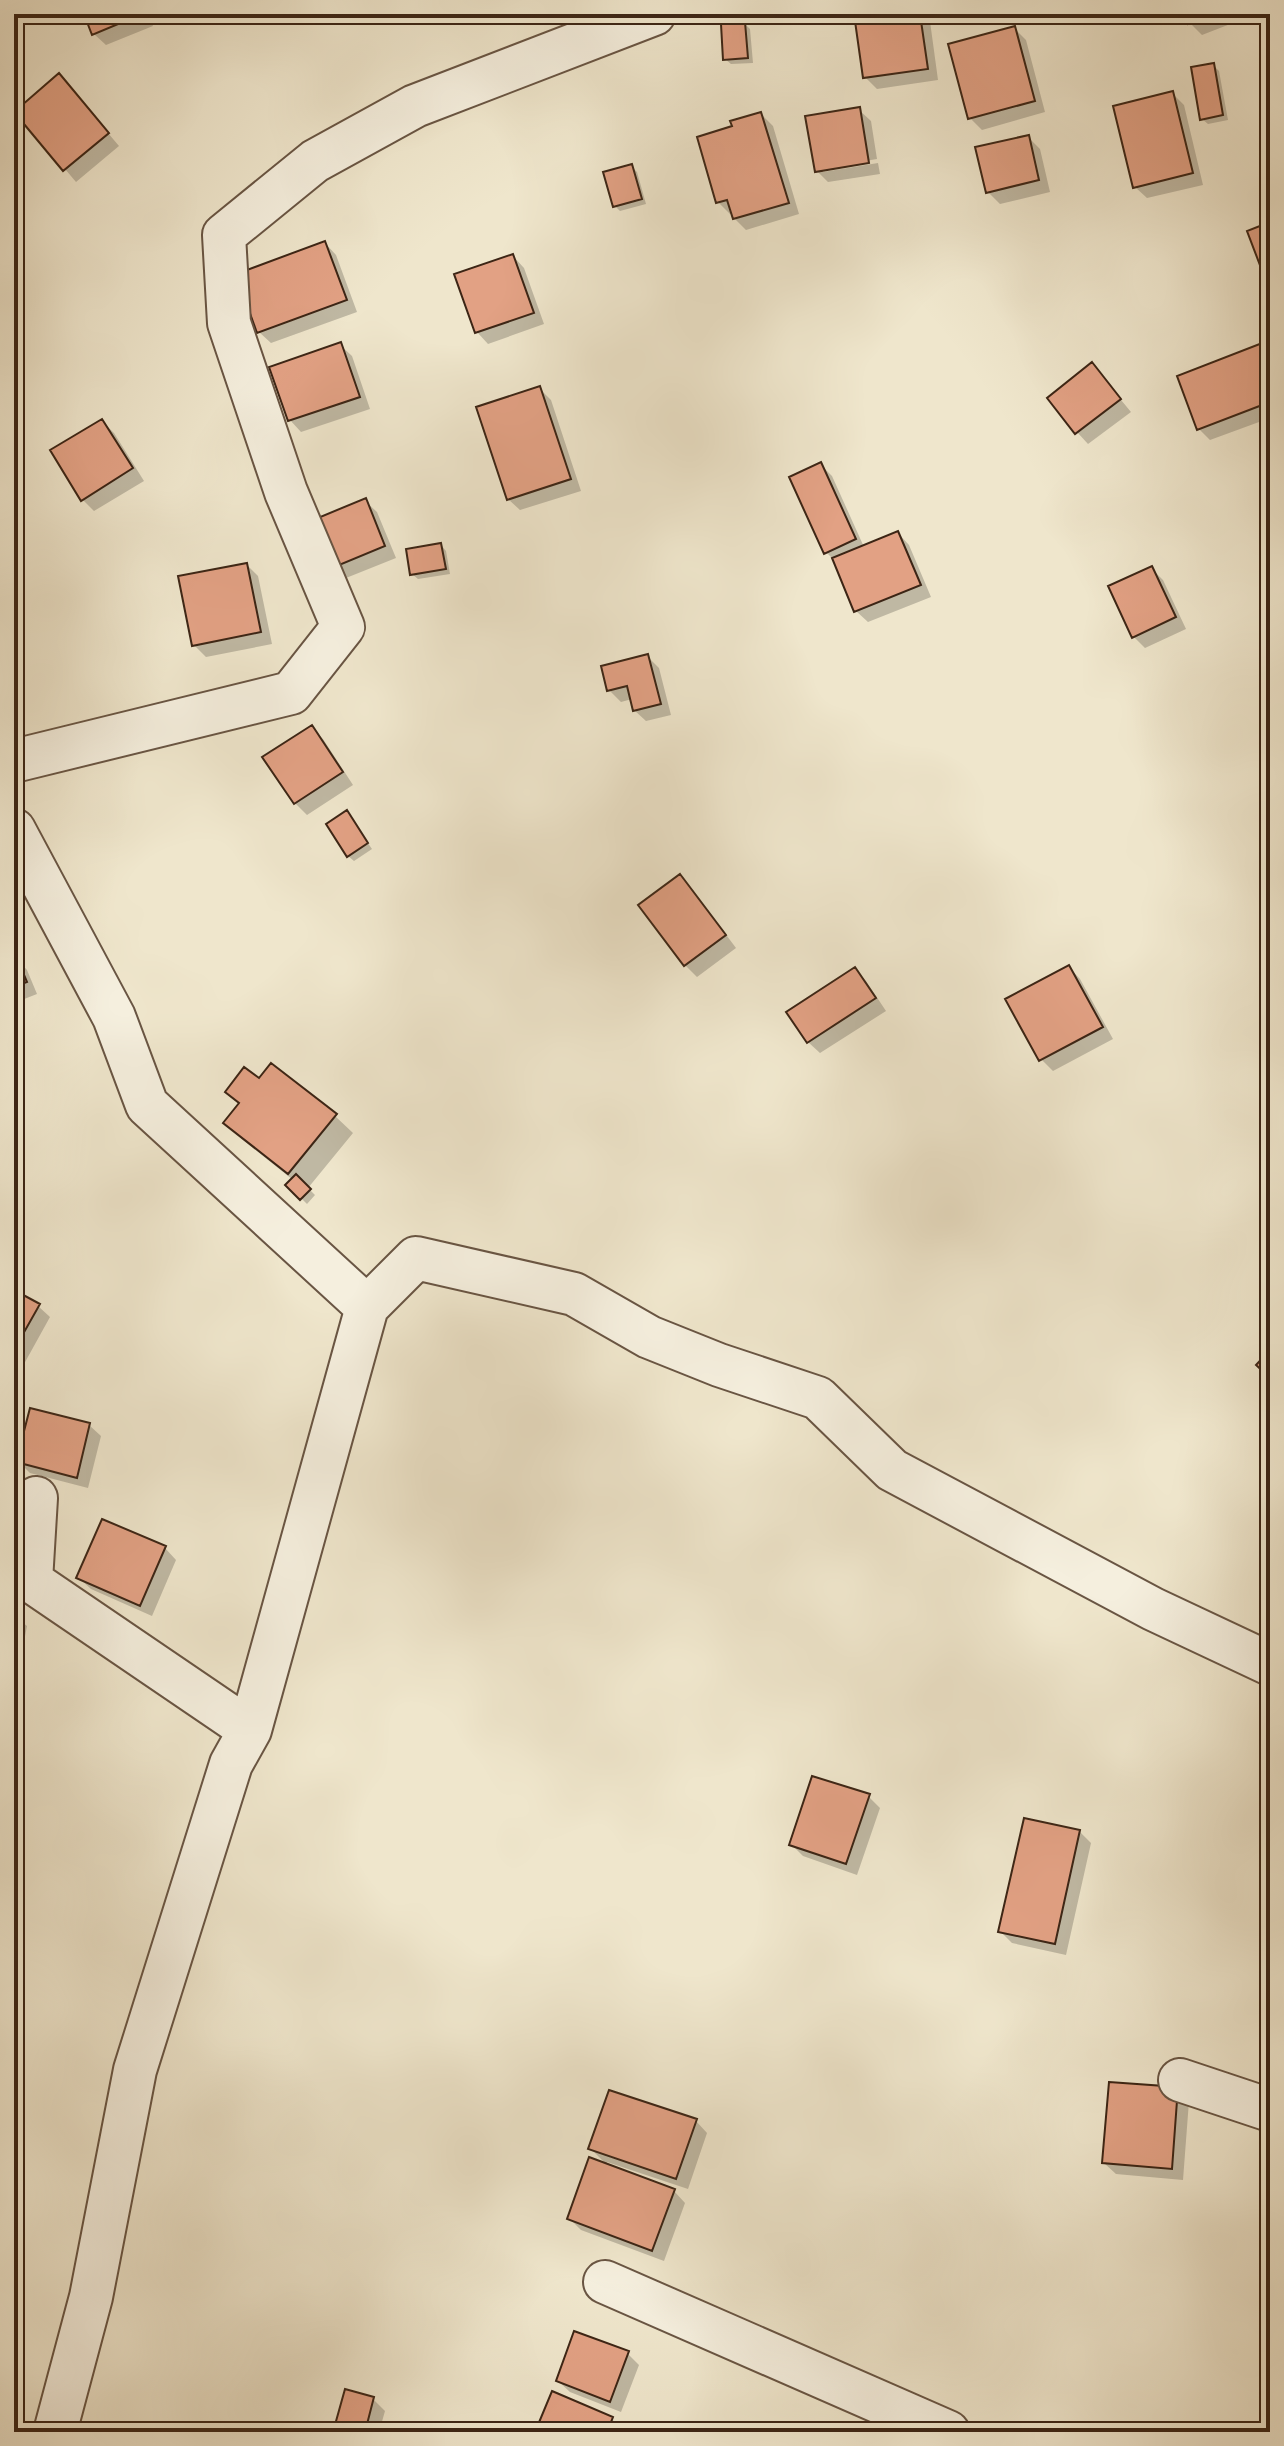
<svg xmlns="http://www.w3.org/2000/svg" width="1284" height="2446" font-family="'EB Garamond',serif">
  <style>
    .shadow { fill: #0003 }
    .building { fill: #e2a184; stroke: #3c2515; stroke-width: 2 }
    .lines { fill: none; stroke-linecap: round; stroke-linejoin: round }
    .street-casing { stroke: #695543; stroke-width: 46 }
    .street { stroke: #f5efde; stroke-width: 42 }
  </style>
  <rect width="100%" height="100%" fill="#efe6cc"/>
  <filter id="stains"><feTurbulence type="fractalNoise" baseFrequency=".0025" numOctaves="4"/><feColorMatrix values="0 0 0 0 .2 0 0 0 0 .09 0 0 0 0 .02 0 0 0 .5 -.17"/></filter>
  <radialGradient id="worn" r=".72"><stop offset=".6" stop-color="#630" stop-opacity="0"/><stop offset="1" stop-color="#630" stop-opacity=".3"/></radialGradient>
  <path class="shadow" d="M86,14H148L153,26L106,45L94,34Z
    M856,14H929L938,80L877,89L865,77Z
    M1187,14H1256L1202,35L1190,23Z
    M745,24L750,29L753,63L731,64L725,59Z
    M1014,28L1026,40L1045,112L982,130L970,118Z
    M1214,66L1219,71L1228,120L1208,124L1202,119Z
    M59,75L119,146L76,182L16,111Z
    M1172,93L1184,105L1203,185L1147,198L1135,187Z
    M859,110L871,121L877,159L823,168V172L878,163L880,174L828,182L817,171Z
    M761,114L773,126L799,214L746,230L734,218L733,213L730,214L718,202L735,128Z
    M1028,137L1040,149L1050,192L1000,204L988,192Z
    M631,166L637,172L646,204L620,211L615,206Z
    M325,243L336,255L357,312L271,343L259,332Z
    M513,256L524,268L544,324L488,344L477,332Z
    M1270,343V418L1210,440L1199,429Z
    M340,345L352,356L370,409L301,432L290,420Z
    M1092,365L1131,412L1088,444L1077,432Z
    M539,388L551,400L581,491L520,510L508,499Z
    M102,421L114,433L144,481L94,511L83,500Z
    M821,465L832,476L864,547L898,533L909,545L931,597L868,622L856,611L836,562L826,552Z
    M365,501L377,512L396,558L346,578L334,566Z
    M441,545L446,551L450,574L418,579L412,574Z
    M247,565L258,576L272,644L206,657L194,645Z
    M1151,568L1163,580L1186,629L1145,648L1133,636Z
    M647,656L659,668L671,715L646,721L634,710L632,699L621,702L609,690Z
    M14,719L23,749L14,752Z
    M311,728L323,739L353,785L307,815L295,803Z
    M347,813L372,849L354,861L348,856Z
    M680,877L691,888L736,948L697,977L685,965Z
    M16,958L27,970L37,994L14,1003Z
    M1069,967L1080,979L1113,1039L1053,1071L1041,1059Z
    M855,969L866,981L886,1011L820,1053L808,1042Z
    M259,1081L335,1116L353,1133L308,1188L315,1195L307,1204L288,1185L293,1180L243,1140L225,1123Z
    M14,1293L38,1306L50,1317L24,1364L14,1359Z
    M89,1425L101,1436L88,1488L30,1473L19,1462Z
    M165,1548L176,1560L152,1616L91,1589L79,1578Z
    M14,1619L21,1621L27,1626L21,1657L14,1655Z
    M14,1673L18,1677L14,1692Z
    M868,1796L880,1808L857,1875L803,1856L791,1844Z
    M1079,1831L1091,1843L1066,1955L1012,1943L1000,1931Z
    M1178,2089L1189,2101L1183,2180L1116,2174L1104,2163Z
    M696,2121L707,2133L688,2189L607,2162V2165L591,2149Z
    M674,2191L685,2203L664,2261L581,2230L569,2218Z
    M627,2353L639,2365L621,2412L570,2392L558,2381Z
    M373,2399L385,2411L379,2432H335Z
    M612,2419L623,2432H537Z"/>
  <path class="building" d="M84,14H142L92,35Z
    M854,14H920L928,69L863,78Z
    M1185,14H1215L1188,24Z
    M745,22L748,58L723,60L721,24Z
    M1015,26L1035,101L968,119L948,44Z
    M1214,63L1223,115L1200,120L1191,67Z
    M59,73L109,133L63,171L14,112Z
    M1173,91L1193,173L1133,188L1113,106Z
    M860,107L869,163L815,172L805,116Z
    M761,112L789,203L733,219L727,200L716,203L697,137L732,126L730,121Z
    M1029,135L1039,180L986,193L975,147Z
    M632,164L642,199L613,207L603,172Z
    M1270,222V288L1269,289L1247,231Z
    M325,241L347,300L257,333L236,274Z
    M513,254L534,313L475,333L454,274Z
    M1270,340V402L1197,430L1177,376Z
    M341,342L360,397L288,421L269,367Z
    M1092,362L1121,399L1075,434L1047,398Z
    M540,386L571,479L507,500L476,407Z
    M102,419L133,468L81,501L50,450Z
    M821,462L856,539L824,554L789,477Z
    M366,498L385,546L332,568L313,520Z
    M898,531L921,585L854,612L832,558Z
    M441,543L446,569L410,575L406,549Z
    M247,563L261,632L192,646L178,576Z
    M1152,566L1176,617L1132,638L1108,586Z
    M648,654L661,704L633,711L627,686L607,691L601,666Z
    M312,725L343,772L294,804L262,757Z
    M347,810L368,843L347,857L326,824Z
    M680,874L726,935L684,966L638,905Z
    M16,956L27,982L14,987V957Z
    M1069,965L1103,1027L1039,1061L1005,999Z
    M855,967L876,998L807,1043L786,1012Z
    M271,1063L337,1114L288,1174L223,1123L239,1103L225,1092L244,1067L259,1078Z
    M296,1174L311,1189L300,1200L285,1185Z
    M14,1290L40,1304L14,1350Z
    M1270,1350V1378L1256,1365Z
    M30,1408L90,1423L77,1478L16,1462Z
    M102,1519L166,1546L140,1606L76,1578Z
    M1270,1566V1589L1263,1587Z
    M14,1617L22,1619L16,1653L14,1652Z
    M812,1776L870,1794L846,1864L789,1845Z
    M1024,1818L1080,1830L1055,1944L998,1932Z
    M1109,2082L1178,2087L1172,2169L1102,2163Z
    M609,2090L697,2119L676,2179L588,2149Z
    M589,2157L675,2189L652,2251L567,2219Z
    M574,2331L629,2351L610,2402L556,2381Z
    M345,2389L374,2397L365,2432H333Z
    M552,2391L613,2417L607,2432H535Z
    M732,2423L761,2432H729Z"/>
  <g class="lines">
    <g class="street-casing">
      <path id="street" d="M14,761L291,693L343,627L286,492L229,323L224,235L315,161L415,106L654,14
        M14,830L114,1017L147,1105L367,1307L250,1730L231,1764L135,2070L91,2297L55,2432
        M367,1307L416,1258L574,1294L649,1337L719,1365L818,1398L892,1470L1153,1609L1270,1664
        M36,1498L31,1581L250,1730
        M1180,2080L1270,2110
        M605,2282L948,2432"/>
    </g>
    <use href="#street" class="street"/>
  </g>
  <rect width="1284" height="2446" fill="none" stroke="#efe6cc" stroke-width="48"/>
  <rect x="16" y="16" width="1252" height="2414" fill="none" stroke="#3c2515" stroke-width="4"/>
  <rect x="24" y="24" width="1236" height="2398" fill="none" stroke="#3c2515" stroke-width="2"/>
  <rect width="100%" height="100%" filter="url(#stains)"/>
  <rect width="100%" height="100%" fill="url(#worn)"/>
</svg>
